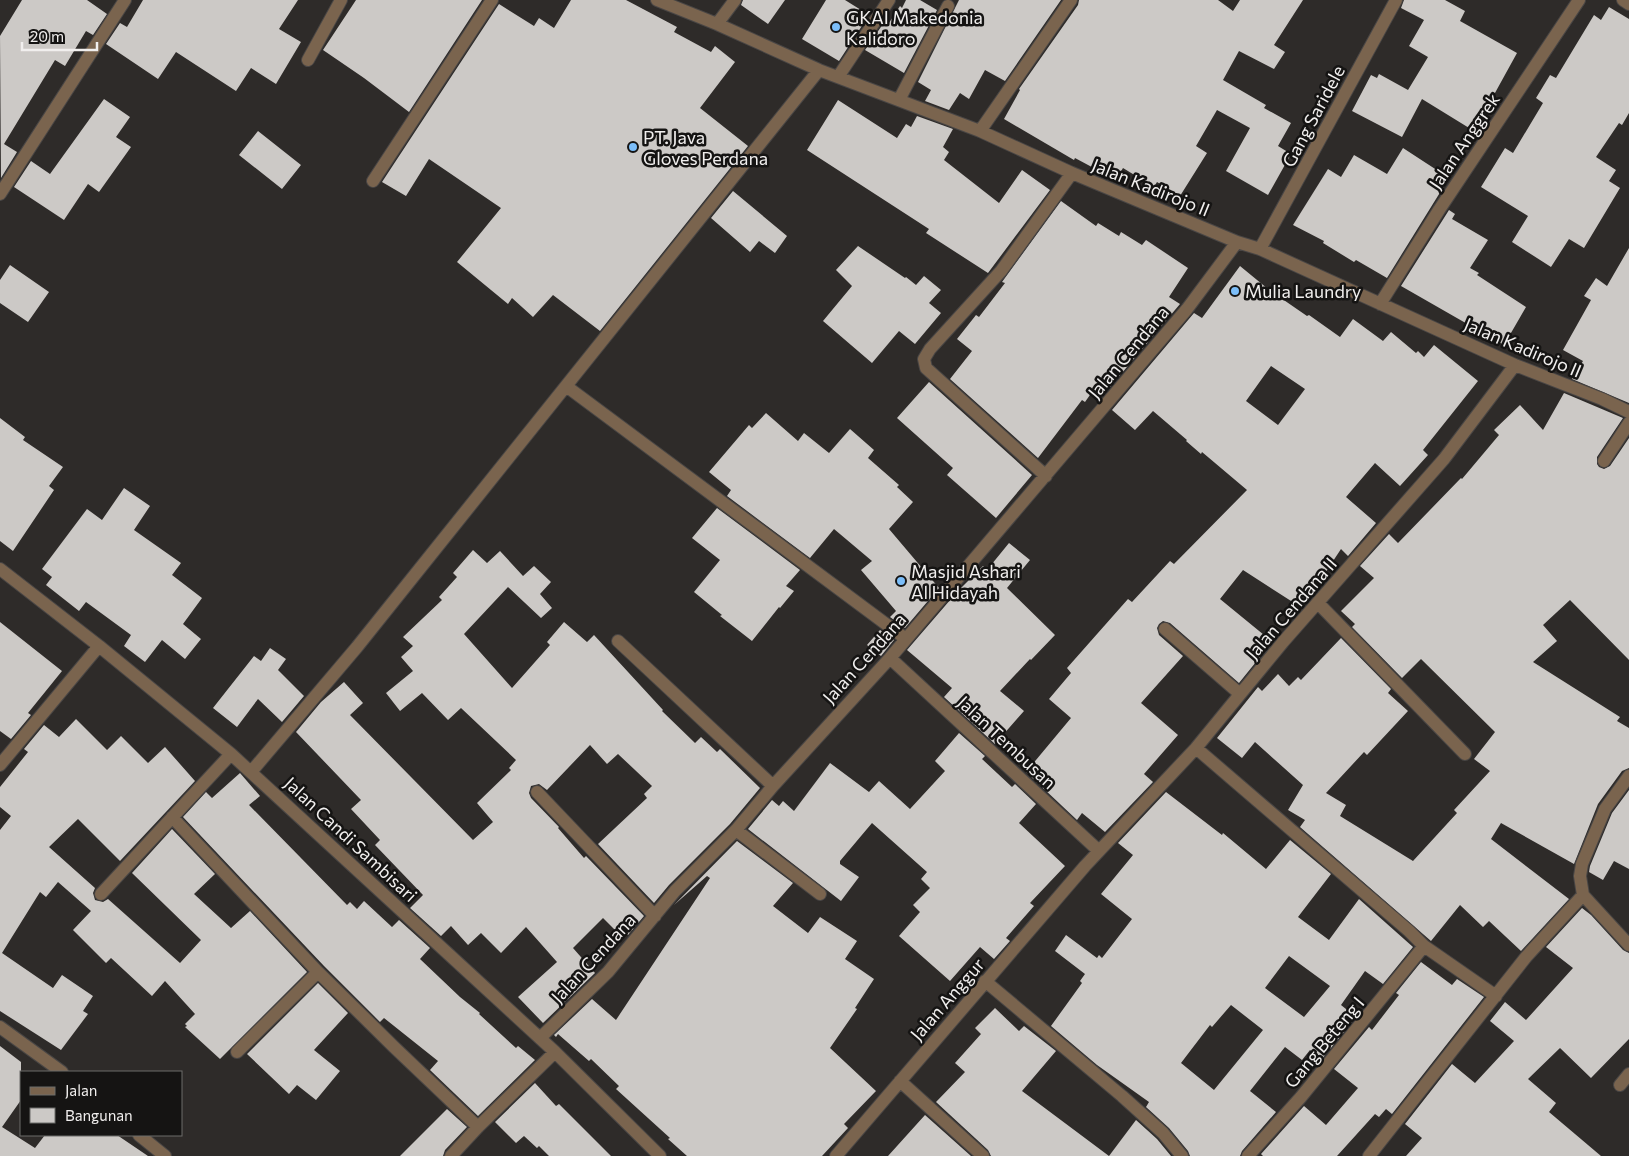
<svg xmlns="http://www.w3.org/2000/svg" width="1629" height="1156" font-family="Commissioner,sans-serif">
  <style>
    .building { fill: #ccc9c6; fill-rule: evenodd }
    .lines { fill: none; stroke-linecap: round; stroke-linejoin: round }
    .minor-casing { stroke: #494645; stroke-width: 14 }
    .minor { stroke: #7a644e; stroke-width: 12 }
    .poi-dot { fill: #7cbef9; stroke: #151413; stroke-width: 2 }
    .labels { text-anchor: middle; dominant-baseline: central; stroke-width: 5; stroke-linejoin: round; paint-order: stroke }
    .poi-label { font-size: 18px; fill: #f1efee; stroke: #151413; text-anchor: start }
    .street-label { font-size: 18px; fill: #f1efee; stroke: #151413 }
  </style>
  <rect width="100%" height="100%" fill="#2e2b29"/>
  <path class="building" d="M22,0H87L107,14L93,35L86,31L65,66L55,60L4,144L17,152L1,178L0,36Z
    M143,0H298L279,29L301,42L276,84L251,68L236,91L176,52L158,79L106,44L120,23L127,27Z
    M356,0H482L409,112L364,78L323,50Z
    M571,0H626L677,27L674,32L711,52L715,46L735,62L700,108L748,146L600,331L553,295L533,317L512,298L508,304L457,262L501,208L429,159L406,196L382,182L499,4L534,26L539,18L554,28Z
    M743,0H785L768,24L741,5Z
    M826,0H845L869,15L839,61L802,39Z
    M906,0H920L937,10L904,73L865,50L883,24L887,26L900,6L902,8Z
    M959,0H1061L1005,81L985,70L969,99L960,93L949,110L925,101L931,90L918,82Z
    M1079,0H1218L1233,11L1240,0H1303L1274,45L1285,52L1274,69L1239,51L1223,80L1266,105L1264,108L1291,123L1278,146L1291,154L1268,195L1226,171L1250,128L1217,110L1196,146L1207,153L1180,196L1157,182L1154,187L1123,168L1116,180L1075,158L1074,160L1004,119L1020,90L1019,89L1078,5Z
    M1404,0H1445L1465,11L1460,21L1517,53L1474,131L1422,99L1402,137L1352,111L1371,75L1377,78L1379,74L1408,90L1428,57L1409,46L1424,20L1401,8Z
    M1609,7L1629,19V113L1622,125L1619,123L1596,157L1616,170L1609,181L1620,188L1584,248L1569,239L1551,267L1512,242L1528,216L1481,187L1505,148L1513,153L1543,103L1536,98L1550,75L1556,78L1594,15L1601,20Z
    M104,99L130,117L116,137L131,147L99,192L88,184L64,220L14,187L31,161L50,174Z
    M838,100L897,138L906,124L911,127L917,116L953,129L943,147L949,152L944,160L999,203L1022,170L1050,190L988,273L926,233L929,229L807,150Z
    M258,131L301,165L282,189L239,155Z
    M1403,148L1449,178L1387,278L1356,260L1354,262L1323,243L1324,241L1293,225L1328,169L1341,177L1354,155L1387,174Z
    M733,191L787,236L775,253L759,241L750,252L711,218Z
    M1061,201L1096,226L1098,223L1119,236L1121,232L1142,245L1146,240L1188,268L1169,297L1180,304L1100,399L1092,392L1085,402L1082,400L1038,458L950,379L972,351L957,339L976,315L979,317L1005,283L1002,282Z
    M1449,210L1455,214L1452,219L1488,240L1470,268L1479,273L1477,275L1526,307L1504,345L1401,286Z
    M858,246L905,278L906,277L916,285L924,276L941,290L929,303L941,313L915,344L899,331L872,363L823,321L852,286L836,270Z
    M1629,248V403L1572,379L1583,361L1563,350L1591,300L1584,296L1596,278L1607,286Z
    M10,265L49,292L28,322L0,303V280Z
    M1240,266L1268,289L1307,316L1309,315L1340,337L1353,319L1383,341L1391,332L1416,353L1418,351L1424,357L1434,345L1478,381L1423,450L1428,455L1400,486L1375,463L1346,497L1376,523L1348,556L1341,549L1302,608L1243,570L1220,599L1264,635L1252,649L1260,657L1239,683L1170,623L1163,621L1159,624L1157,628L1159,635L1183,656L1141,703L1178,735L1144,774L1153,782L1105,832L1082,813L1077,820L1026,772L1071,718L1049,699L1071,673L1067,668L1128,599L1132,602L1170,561L1174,564L1247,490L1202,452L1201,454L1186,441L1187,440L1153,411L1135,430L1112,410L1194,313L1202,318ZM1271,366L1305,389L1278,425L1246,401Z
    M929,382L1032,475L996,518L947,475L953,468L897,418Z
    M1564,393L1623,418L1597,457V464L1599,467L1604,469L1610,466L1629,438V660L1570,600L1543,625L1557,641L1533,662L1620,717L1617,721L1629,728V768L1622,771L1598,804L1574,864L1501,823L1491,839L1569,899L1521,951L1489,921L1483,927L1460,905L1431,941L1300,827L1305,820L1288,810L1303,785L1255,742L1242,758L1217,738L1258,687L1262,691L1278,674L1289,686L1298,677L1301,680L1341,638L1391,689L1388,693L1408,711L1367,755L1364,752L1326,793L1346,805L1340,816L1413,861L1457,813L1454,810L1490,771L1474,759L1495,732L1421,659L1402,678L1352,627L1355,624L1341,611L1374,578L1360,566L1389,534L1398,543L1461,478L1462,479L1499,435L1494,430L1520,405L1543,430Z
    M766,413L798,441L804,433L829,453L850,429L874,450L868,458L899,485L897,487L913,502L889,529L939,588L905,628L890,617L896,611L861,570L872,561L834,529L810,558L727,496L731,490L709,472L749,425L752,428Z
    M0,418L25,437L23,440L63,467L49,486L54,490L13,551L0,541Z
    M124,488L150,506L134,530L181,563L172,575L202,598L183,624L201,639L185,659L162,640L145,662L124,646L131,635L86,602L79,611L46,585L52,577L42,569L87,509L102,520Z
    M717,508L800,570L786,586L794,591L780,608L779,607L752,641L720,616L722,615L694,592L720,560L692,538Z
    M1009,543L1030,560L1007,588L1055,635L1031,660L1030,659L1000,691L1024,711L995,744L944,697L952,688L907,650L957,592L983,566L987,570Z
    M473,550L487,563L500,551L523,576L534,566L551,582L540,594L552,608L541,618L508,587L464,634L512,688L550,645L547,642L564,622L587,642L594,635L663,710L662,711L695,743L701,737L717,752L720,749L760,788L730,824L669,885L654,903L598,844L647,798L644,794L652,786L618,754L607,764L590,745L547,790L539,784L531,786L529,793L531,798L559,827L558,828L584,858L586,856L644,916L628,935L626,934L622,937L603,918L573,948L595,973L543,1023L518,997L557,962L526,927L501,953L481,933L468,945L451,926L441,936L410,908L423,895L375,845L380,840L351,809L361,800L296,732L321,702L344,682L363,703L350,715L473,840L493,822L477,803L511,770L509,768L516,760L461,708L448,720L422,693L400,711L386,693L413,671L401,657L413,646L403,637L442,600L439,597L457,577L453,573Z
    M0,622L62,671L28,713L31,715L11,739L0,731Z
    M880,630L894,640L881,656L867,645Z
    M270,648L286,659L278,670L304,696L282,722L258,699L237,727L213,708L254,656L261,661Z
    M76,719L107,750L121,736L148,763L165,747L195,781L120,861L78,819L49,847L95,888L93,893L95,900L103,902L108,899L180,963L201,940L132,873L172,829L215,874L194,894L231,928L250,911L307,972L220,1059L185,1027L187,1026L185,1024L195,1014L165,981L152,996L111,958L106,963L73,930L91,911L58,882L46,897L40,892L2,953L53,988L62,975L93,996L83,1011L88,1014L61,1050L0,1011V830L11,816L0,807V787L28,752L24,749L44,725L59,737Z
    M959,733L985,756L982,759L1012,787L1015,784L1036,804L1019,823L1065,866L1030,903L1034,906L1006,938L1010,941L994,959L980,947L950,981L899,936L920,912L913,905L930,888L921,879L927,872L872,823L840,861V864L859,877L841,901L748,829L772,800L779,806L783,801L794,811L830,763L869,792L879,781L910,809L945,771L935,761Z
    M240,773L260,796L249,805L347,905L350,902L357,909L364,901L392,927L399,920L430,948L420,959L460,997L480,1013L479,1014L516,1048L518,1046L535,1060L478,1116L430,1070L438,1061L384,1018L380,1022L324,966L183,817L206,792L212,798Z
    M1629,790V869L1614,861L1603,880L1589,872L1590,866L1612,813Z
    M1166,792L1222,835L1223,833L1266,869L1290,840L1331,874L1298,917L1329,940L1359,899L1413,947L1383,984L1365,971L1341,1005L1356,1017L1322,1059L1310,1050L1302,1060L1285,1047L1250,1091L1276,1112L1242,1151L1240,1156H1190L1188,1151L1169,1128L1146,1107L1149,1102L1097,1065L1051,1026L1082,983L1080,981L1085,974L1055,951L1066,935L1097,958L1099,955L1102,958L1132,919L1101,894L1133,855L1118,843ZM1289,956L1330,986L1304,1017L1265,988ZM1231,1005L1263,1030L1214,1090L1181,1063L1210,1025L1212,1027Z
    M737,841L793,883L773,906L808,933L820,917L857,941L845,959L874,979L855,1008L857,1009L830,1048L876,1091L844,1124L848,1128L822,1156H687L668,1139L670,1138L616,1089L619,1086L591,1059L589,1061L558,1034L556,1037L554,1035L592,999L616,1020L710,878L707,876L674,905Z
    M1582,908L1591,915L1623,950L1629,953V1039L1591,1078L1560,1048L1528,1079L1556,1103L1549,1112L1601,1156H1406L1422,1138L1405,1124L1452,1064L1475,1083L1514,1041L1490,1021L1505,1002L1526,1020L1573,968L1546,947Z
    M1421,962L1452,985L1457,979L1484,997L1392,1114L1386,1109L1379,1117L1375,1114L1337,1156H1263L1261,1154L1304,1106L1326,1125L1358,1088L1334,1069L1369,1027L1372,1030L1399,995L1396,993Z
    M318,983L348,1013L314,1050L340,1071L316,1100L297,1085L289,1094L247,1054Z
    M995,1008L1019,1031L1024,1026L1056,1051L1022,1091L1109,1156H991L988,1150L936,1102L965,1072L955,1063L981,1034L975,1028Z
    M0,1046L21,1062V1100L2,1127L35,1148L45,1135H117L148,1156H0Z
    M535,1083L556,1106L559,1104L611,1156H549L539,1146L537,1148L524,1136L516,1143L495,1122Z
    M447,1109L467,1127L445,1150L443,1156H400Z
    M925,1115L971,1156H888Z
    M1136,1120L1157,1139L1171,1156H1109Z"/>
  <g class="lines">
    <g class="minor-casing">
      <path id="minor" d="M657,0L717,24L819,70L980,131L1072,173L1237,242L1260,249L1515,365L1602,399L1629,412
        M1623,0L1629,4
        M717,24L735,0
        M308,60L341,0
        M838,77L889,0
        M899,100L948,6
        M980,131L1071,0
        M373,181L492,0
        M0,194L125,0
        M1260,249L1396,0
        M1380,304L1439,210L1579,0
        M566,386L906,639
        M1604,461L1629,423
        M1046,476L926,368L924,359L930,349L1001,271L1072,173
        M0,569L99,646L231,754L555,1052L660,1156
        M1318,603L1465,754
        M1165,629L1240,694
        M618,641L773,786
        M890,658L1099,851
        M1196,748L1409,931L1424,946L1496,996
        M0,765L99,646
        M251,772L357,647L819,70
        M1629,776L1605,809L1582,864L1580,876L1583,895L1629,945
        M537,792L655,916
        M172,817L318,972L237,1052
        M736,830L820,894
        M101,894L231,754
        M318,972L394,1047L478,1127
        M985,981L1122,1096L1163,1133L1182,1156
        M0,1027L62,1072
        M540,1038L608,972L675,891L736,830L773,786L890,658L1187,309L1237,242
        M900,1081L983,1156
        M1620,1085L1629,1074
        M139,1135L165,1156
        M451,1156L478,1127L555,1052
        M836,1156L1085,866L1196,748L1283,642L1444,459L1515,365
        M1248,1156L1301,1097L1424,946
        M1369,1156L1526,957L1583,895"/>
    </g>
    <use href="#minor" class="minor"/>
  </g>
  <g class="poi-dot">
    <circle cx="836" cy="27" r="5"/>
    <circle cx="633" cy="147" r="5"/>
    <circle cx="1235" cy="291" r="5"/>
    <circle cx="901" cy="581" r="5"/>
  </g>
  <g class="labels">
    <g class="poi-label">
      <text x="846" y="17">GKAI Makedonia<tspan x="846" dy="21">Kalidoro</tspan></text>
      <text x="643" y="137">PT. Java<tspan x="643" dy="21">Gloves Perdana</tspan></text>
      <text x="1245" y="291">Mulia Laundry</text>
      <text x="911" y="571">Masjid Ashari<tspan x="911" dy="21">Al Hidayah</tspan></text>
    </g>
    <g class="street-label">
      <text transform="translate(1313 116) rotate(-62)">Gang Saridele</text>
      <text transform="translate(1464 141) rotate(-56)">Jalan Anggrek</text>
      <text transform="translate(1151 187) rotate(22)">Jalan Kadirojo II</text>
      <text transform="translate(1523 347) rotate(23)">Jalan Kadirojo II</text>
      <text transform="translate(1128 352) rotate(-50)">Jalan Cendana</text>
      <text transform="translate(1291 608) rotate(-49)">Jalan Cendana II</text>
      <text transform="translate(864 658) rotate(-48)">Jalan Cendana</text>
      <text transform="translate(1007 742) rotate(43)">Jalan Tembusan</text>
      <text transform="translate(351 839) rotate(43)">Jalan Candi Sambisari</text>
      <text transform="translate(593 958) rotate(-47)">Jalan Cendana</text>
      <text transform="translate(947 999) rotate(-49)">Jalan Anggur</text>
      <text transform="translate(1324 1042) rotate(-50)">Gang Beteng I</text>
    </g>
  </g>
  <rect x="20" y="1071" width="162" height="65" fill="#151413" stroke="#6d6c6b"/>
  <rect x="30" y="1087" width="25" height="8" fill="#7a644e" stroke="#6d6c6b"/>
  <text x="65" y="1096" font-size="15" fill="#f1efee">Jalan</text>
  <rect x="30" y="1108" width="25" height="15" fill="#ccc9c6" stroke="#6d6c6b"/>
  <text x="65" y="1121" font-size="15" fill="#f1efee">Bangunan</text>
  <path d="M22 42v8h75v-8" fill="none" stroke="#f1efee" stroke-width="2.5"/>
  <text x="30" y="42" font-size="15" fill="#f1efee" stroke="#151413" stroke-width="4" paint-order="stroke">20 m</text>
</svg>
